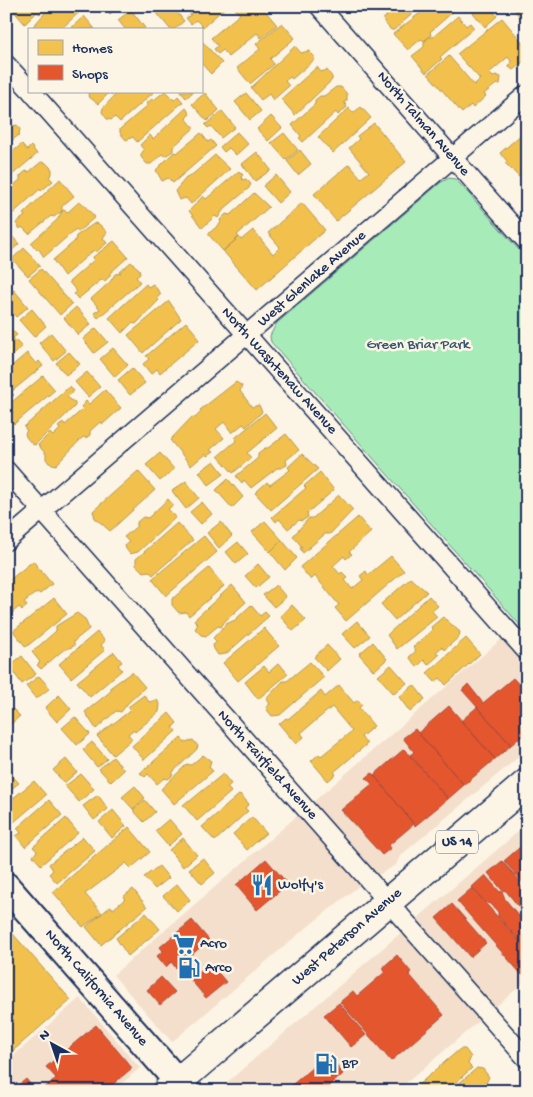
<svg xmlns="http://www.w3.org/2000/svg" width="533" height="1097" font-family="'Gochi Hand',sans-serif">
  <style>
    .built { fill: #f3dfcc }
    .green { fill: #a7ecb8; stroke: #618e8b }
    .homes { fill: #f2c14e; stroke: #b29553 }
    .shops { fill: #e4572e; stroke: #a84b3c }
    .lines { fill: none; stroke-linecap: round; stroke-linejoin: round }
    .minor-casing { stroke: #1b2f5e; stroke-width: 21 }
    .secondary-casing { stroke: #1b2f5e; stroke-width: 30 }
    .primary-casing { stroke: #1b2f5e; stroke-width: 31 }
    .minor { stroke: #fcf5e5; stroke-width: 18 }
    .secondary { stroke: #fcf5e5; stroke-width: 26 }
    .primary { stroke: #fcf5e5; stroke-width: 28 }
    .labels { text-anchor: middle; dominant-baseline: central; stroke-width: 5; stroke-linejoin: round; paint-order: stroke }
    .shield { fill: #fcf5e5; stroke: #5e6a86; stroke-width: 1 }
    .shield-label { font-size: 14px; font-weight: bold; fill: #1b2f5e }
    .street-label { font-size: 15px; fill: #1b2f5e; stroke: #fcf5e5 }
    .park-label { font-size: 15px; fill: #375570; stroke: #fcf5e5 }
    .poi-label { font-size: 15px; fill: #1b2f5e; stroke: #fcf5e5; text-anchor: start }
  </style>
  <rect width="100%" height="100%" fill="#fcf5e5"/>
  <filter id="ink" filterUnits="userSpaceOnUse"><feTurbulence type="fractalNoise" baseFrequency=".02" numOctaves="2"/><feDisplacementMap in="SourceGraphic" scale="10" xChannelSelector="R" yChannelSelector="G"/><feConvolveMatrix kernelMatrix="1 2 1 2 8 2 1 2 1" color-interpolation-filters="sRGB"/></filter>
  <g filter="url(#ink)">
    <path class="built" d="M519,624L527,633V750L400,856L396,865L380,874L375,873L295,937L172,1042L113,975Z
      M527,824V980L397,1091H217Z
      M80,998L140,1068L113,1091H6V1062Z"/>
    <path class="green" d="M449,178L455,179L461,185L527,259V633L271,342L270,336L276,324L440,183Z"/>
    <path class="homes" d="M48,6L40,14L37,12L25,24L10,7Z
      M57,6H86L61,29H31L49,8L53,9Z
      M103,6H119L110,14Z
      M151,6H172L184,21L175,29H170Z
      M186,6H227L203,27L196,20L191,24L186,18L191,15Z
      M238,6H261L277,25L261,38L257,33L228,57L223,50L218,54L214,49L218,46L211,38L240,14L235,9Z
      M387,6H417L411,12V15L394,30H391L384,22V18L387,16L382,10Z
      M429,6H452L455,10L430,32L431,35L424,41L421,39L408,50L393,34Z
      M471,6H489L497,16L485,27L469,8Z
      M520,6H527V25L515,11Z
      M131,10L145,28L144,29H125L118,20Z
      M84,16L95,29H70Z
      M458,16L466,26L470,23L474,28L440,57L442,59L426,73L412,56L424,47V42L429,37H433Z
      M502,18L527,48V59L513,70L509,67L511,61L508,57L489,73L493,77L496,75L501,77L500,84L495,85L484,94L486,96L473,108L471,105L462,113L428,74L449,56L474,85L480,79L457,54Z
      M282,23L295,38L270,59L274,64L250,84L237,68L260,49L256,44Z
      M201,40L222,63L211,74L201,63Z
      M295,46L301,53L309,51L314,56V60L292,79L290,77L285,81L289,86L273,100L269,94L261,100L251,88Z
      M317,67L321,72L327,70L332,77V80L295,115L281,99Z
      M336,87H341L347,94V100L344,102L347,107L338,115L336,112L303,142L299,138L301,136L292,125L315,104V100L320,96H324Z
      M89,91H116L113,95L109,93L98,104L88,96Z
      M119,91H155L120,122L115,117L111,120L107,119L102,112L103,108Z
      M165,91L174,100L178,96L183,102L137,142L133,137L126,140L120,133V129L147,106V103L152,99L154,100Z
      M180,91H194L186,98Z
      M205,93L219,110L207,121L192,104Z
      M246,93L261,111L250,120L235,102Z
      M361,107L371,118L333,153L318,137L349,108L353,113Z
      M186,108L190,114L186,118L194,128L173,147V151L165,156L162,154L151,164H147L141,157V154L144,150L140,145L150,135L153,139Z
      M222,111L235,127L221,138L211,126L208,128L205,125Z
      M271,116L282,128L268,141L257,129Z
      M6,120L12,126L17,125L20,129L19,135L6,145Z
      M374,123L406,162L336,221L314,194L349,164L361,178L369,172L349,148L359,139L357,136Z
      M237,132L248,144L236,155L229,148L224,152L220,147Z
      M201,133L208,142L211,140L216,146L173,183L168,178L162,181L156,170L174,152L177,153Z
      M284,133L298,150L286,160L271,143Z
      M523,133H527V185L505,163L507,161L500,153Z
      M22,144L27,150L31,146L37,154L6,180V157Z
      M300,150L311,164L298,175L287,161Z
      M257,152L271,170L255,181L242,164Z
      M215,155L230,169L191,204L186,198L179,200L175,191L186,178L193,174Z
      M41,162L46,163L52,169V174L49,177L53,181L41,191L40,189L8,218L6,192L20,180V176L26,171L29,172Z
      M239,171L243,175L241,177L243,180L246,179L251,184L249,188L224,209L218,218L215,216L202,228L189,211L203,196L206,199Z
      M276,175L290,192L278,203L263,186Z
      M60,179L74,196L62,206V211L54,217L51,216L29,234L22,227L20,229L16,223L25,216L23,214Z
      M254,193L269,207L237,235L239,237L223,251L208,234L221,223L220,220L226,214L230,215Z
      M80,201L95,217L78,232L76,229L44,257L38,248L37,250L31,243L57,220L63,210L68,212Z
      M302,203L325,230L257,290L223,251L239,237L241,240L253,230L273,254L280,247L268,233Z
      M95,223L99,224L107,232L103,238L107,243L96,252L94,250L64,276L53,260L75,241L76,236Z
      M6,229L19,244L8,254L6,252Z
      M114,241L128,257L110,273V276L105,281L101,280L78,299L74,294L77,292L69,282L94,260L93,257Z
      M24,248L40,266L28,276L12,259Z
      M131,262L139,269L140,274L136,277L140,282L98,318L94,313L100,309L91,299L110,282L115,274L121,273L119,272Z
      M41,269L72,304L60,315L29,279Z
      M146,284L148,287L153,284L161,294L157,298L159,300L136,324L132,323L122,333L109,318Z
      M14,290L28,307L16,317L6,305V296Z
      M169,301L181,319L143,353L128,335Z
      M76,307L91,324L78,335L64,318Z
      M32,309L46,326L34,337L19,320Z
      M186,322L197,335L196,336L199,340L160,373L157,369L151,374L143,364L149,359L146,356Z
      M96,328L108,342L94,353L83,339Z
      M12,330L17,335L13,338L22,347L6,361V335Z
      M51,333L66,351L54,361L39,343Z
      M113,348L128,365L115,377L100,359Z
      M69,352L80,364L66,375L56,363Z
      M27,353L36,364L39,361L43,366L11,392L14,395L6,401V371Z
      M132,368L145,383L130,395L118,380Z
      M87,372L100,387L88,397L75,382Z
      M43,376L55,390L14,424L7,417L13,413L7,406Z
      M236,382L242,386L240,391L252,407L259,405L262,412L246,427L243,424L232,433L224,422L216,429L224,438L210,450L213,452L207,456L205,454L191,466L170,440L192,417L195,418L201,412L200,410Z
      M70,386L74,391L67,397L75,403V406L35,445L32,444L26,437L25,433L27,431L24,427Z
      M105,390L121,408L103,424L100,422L90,431V435L86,438L83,437L56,465L49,463L46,459V454L38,445L50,433L53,436L60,429L58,427L63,422L65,425L83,409L81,407L86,401L89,404Z
      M265,413L277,428L247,453L251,458L233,473L218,456L237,440L235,438Z
      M286,434L299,450L286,460L287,465L281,468H277L251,488L244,480L242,483L236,476L258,458V453L265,448H268Z
      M160,453L174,469L160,481L146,465Z
      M302,454L318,469L271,510L255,493L267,482L270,485L290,470L288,467Z
      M214,461L224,474L209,485L199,472Z
      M138,471L155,490L110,531L95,518L93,511Z
      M320,472L334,490L307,513L308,517L302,521L299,520L288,529L279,519L276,522L272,517L306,488L304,486Z
      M228,479L243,497L232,508L216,490Z
      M186,481L199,498L186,509L172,491Z
      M339,495L353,510L330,534H325L303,553L300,548L302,547L293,536L309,518H313Z
      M168,499L173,505L168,509L176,517L138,552L130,554L126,549L125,545L129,542L124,537L137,526V522L143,517L148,518Z
      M202,502L212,514L201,524L190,512Z
      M358,517L371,532L349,552L352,554L346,559L344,556L333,566L340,574L342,572L348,578L345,580L352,589L363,580L360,576L366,571L368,575L391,556L404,571L346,621L335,608L339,605L315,576L311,580L300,567Z
      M265,521L282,540L270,552L252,532Z
      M221,522L232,536L219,548L207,533Z
      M177,523L193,540L153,575L149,571L143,572L136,565V559Z
      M204,536L217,552L166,596L152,579Z
      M282,540L297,558L285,570L270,552Z
      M238,542L248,554L236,564L226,552Z
      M33,561L52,584L40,594L37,592L24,602L27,606L22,610L19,607L6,618V587L9,584L7,582Z
      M258,564L269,577L256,588L245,576Z
      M209,568L224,586L189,616L186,612L179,613L172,605V599Z
      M411,578L427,592L395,620L381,604Z
      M232,585L246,602L225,621L221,627L218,626L206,636L201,635L195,629L198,624L194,620Z
      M276,585L286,597L274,607L263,595Z
      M429,596L438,606L432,611L437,617L397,649L387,635Z
      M54,598L67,614L26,647L13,631Z
      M251,605L260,616L265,612L269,616L226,654L218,655L214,649L213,645L217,642L213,638L226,624L235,620Z
      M292,605L306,620L293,631L280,616Z
      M77,613L85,619L89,629L74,641V646L62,651L41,669L37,665L40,662L32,652L56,631V626Z
      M443,617L460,632L459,637L444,650L442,647L436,652L439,655L428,665L424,660L417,667L409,657L416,651L413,647L433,630L431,627Z
      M357,621L370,636L355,648L342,634Z
      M264,628L279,646L238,681L223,663Z
      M97,632L105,641L101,645L105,650L71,678L59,664Z
      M466,638L480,654L446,685L440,678L435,682L427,673Z
      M373,642L387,659L374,671L359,654Z
      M327,645L340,659L327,671L314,657Z
      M114,652L122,662L118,665L122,670L90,697L77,682Z
      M22,656L36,674L22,684L9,666Z
      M310,662L324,677L280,715L272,716L267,710L266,707L270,704L266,699L283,681H287Z
      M279,663L288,674L258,699L245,682L264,666L269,672Z
      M391,665L407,683L394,694L378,676Z
      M132,672L145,687L128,703L121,712L116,711L96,729L85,712L111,691V687Z
      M39,676L50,688L36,699L26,686Z
      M339,685L354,703L358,700L362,705L359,708L374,726L361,737L367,744L334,772L336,774L328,781L311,761L319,754L321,756L352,731L332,707L301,733L304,737L296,744L279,724L286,718L288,719L321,691L325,697Z
      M414,685L425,699L410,712L399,697Z
      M59,695L71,709L57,722L45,708Z
      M144,695L149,702L157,700L160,704L159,712L135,732L133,730L128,734L132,739L113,755L97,736L131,710L128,707Z
      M13,709L20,716L11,724L6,715Z
      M169,713L177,723L173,727L176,731L144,760L132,746Z
      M75,717L90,734L77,745L62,728Z
      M181,738L185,742L193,740L198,746L197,749L173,772L172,776L168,779L164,778L157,784L148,774L145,777L140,773Z
      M92,742L107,759L97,767L83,750Z
      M203,755L211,761L209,767L213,771L174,804L161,789L187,764L191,765Z
      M113,757L124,770L111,782L99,769Z
      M66,759L77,772L64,783L53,770Z
      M6,769L19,783L6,793Z
      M81,774L94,789L79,802L65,786Z
      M223,774L231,784L227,787L231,792L197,821L183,805L189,800L190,801Z
      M34,781L46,795L8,827L6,804Z
      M135,786L145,798L133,809L122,797Z
      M240,794L249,804L245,808L248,811L215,841L202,827Z
      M98,795L108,809L94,820L83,806Z
      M49,800L62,815L25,847L16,836L21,833L17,828Z
      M145,800L155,812L144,822L133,810Z
      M113,810L126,826L112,838L99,822Z
      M252,817L266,833L247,850L233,834Z
      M66,818L78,833L41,865L33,856L37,851L33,847Z
      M169,819L182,834L168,846L155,831Z
      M129,827L150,852L131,868L126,863L85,894L102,913L83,927L53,892Z
      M83,837L95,851L57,883L49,874L53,870L49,864Z
      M183,838L197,855L183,867L169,850Z
      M203,858L215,873L202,884L189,869Z
      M159,866L169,878L155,889L144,877Z
      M177,884L190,900L177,911L163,896Z
      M133,889L147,907L101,945L86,927L111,906L113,909L125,899L123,897Z
      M146,913L160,929L128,956L116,938Z
      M6,926L71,1000L6,1057Z
      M460,1049H465L471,1057L468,1064L472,1068L446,1091H421L417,1086Z
      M477,1068L483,1069L489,1077L486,1083L490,1087L485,1091H450Z
      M496,1084L502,1091H488Z"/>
    <path class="shops" d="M513,678L527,693V732L511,745L462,690L468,684L483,703Z
      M449,706L495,759L464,785L418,733Z
      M477,707L511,745L495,759L461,721Z
      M415,729L464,785L448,799L410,755L414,752L403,738Z
      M404,749L448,799L415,826L374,775Z
      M372,773L414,824L389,845L391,848L382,855L341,810L372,784L366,778Z
      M527,841V887L504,861Z
      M266,859L288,884L257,910L236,885Z
      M502,861L521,882L519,884L527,893V917L506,891L502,890L488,873Z
      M485,875L500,892L502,891L505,899L519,916L522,914L527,920V949L498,916V912L491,904L485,902L472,887Z
      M472,888L527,950V971L522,975L457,901Z
      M452,904L486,943L470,957L436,918Z
      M192,920L209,940L176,968L171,962L166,967L157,956L163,951L160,947Z
      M397,955L411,972L409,974L444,1015L391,1061L340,1002L353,991L357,996L385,972L382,968Z
      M210,963L226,982L206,998L190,979Z
      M161,977L175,992L160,1005L147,990Z
      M339,1003L366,1035L351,1047L324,1015Z
      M96,1025L132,1068L105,1091H41L56,1078L46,1067Z
      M328,1054L343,1074L324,1091H285Z
      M26,1079L36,1091H12Z"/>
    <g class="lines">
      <g class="minor-casing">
        <path id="minor" d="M319,6L527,242
          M6,64L29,89
          M31,91L527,652
          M6,470L527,1059
          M6,541L527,94"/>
      </g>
      <g class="secondary-casing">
        <path id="secondary" d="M6,886L186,1091"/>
      </g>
      <g class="primary-casing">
        <path id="primary" d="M167,1091L527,783"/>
      </g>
      <use href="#minor" class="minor"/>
      <use href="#secondary" class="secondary"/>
      <use href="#primary" class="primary"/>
    </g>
  </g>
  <defs>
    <g id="restaurant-bare" transform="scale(1.725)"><path d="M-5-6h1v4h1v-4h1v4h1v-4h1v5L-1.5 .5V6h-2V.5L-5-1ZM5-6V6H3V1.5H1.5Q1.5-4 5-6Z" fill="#1f6fb2" stroke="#fcf5e5" stroke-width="2.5" paint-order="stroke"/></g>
    <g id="supermarket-bare" transform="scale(1.725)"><path d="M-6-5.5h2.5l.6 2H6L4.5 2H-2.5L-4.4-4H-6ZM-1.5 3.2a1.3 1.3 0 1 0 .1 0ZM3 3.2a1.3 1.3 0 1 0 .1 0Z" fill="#1f6fb2" stroke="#fcf5e5" stroke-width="2.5" paint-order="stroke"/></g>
    <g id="fuel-bare" transform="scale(1.725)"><path d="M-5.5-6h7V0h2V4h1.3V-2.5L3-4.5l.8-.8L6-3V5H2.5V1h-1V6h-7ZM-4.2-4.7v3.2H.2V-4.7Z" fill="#1f6fb2" stroke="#fcf5e5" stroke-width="2.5" paint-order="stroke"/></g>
  </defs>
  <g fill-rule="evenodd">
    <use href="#restaurant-bare" x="262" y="885"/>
    <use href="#supermarket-bare" x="184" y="944"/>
    <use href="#fuel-bare" x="189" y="968"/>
    <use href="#fuel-bare" x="326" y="1064"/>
  </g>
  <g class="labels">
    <rect class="shield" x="436" y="830.5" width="42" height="23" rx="4"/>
    <g class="shield-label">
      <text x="457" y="842">US 14</text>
    </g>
    <g class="street-label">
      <text transform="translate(423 124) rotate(49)">North Talman Avenue</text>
      <text transform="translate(312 279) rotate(-41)">West Glenlake Avenue</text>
      <text transform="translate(279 371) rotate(48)">North Washtenaw Avenue</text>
      <text transform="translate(267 765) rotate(48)">North Fairfield Avenue</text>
      <text transform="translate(347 937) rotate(-41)">West Peterson Avenue</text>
      <text transform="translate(96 988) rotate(49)">North California Avenue</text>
    </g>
    <g class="park-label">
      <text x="418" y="345">Green Briar Park</text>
    </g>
    <g class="poi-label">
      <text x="278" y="885">Wolfy's</text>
      <text x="200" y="944">Acro</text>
      <text x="205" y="968">Arco</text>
      <text x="342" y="1064">BP</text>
    </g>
  </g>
  <rect width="533" height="1097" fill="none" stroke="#fcf5e5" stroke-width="25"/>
  <rect x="12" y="12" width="508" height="1072" fill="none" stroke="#1b2f5e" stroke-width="2" filter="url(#ink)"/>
  <rect x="28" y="28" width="175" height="65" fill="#fcf5e5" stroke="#a2a6af"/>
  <rect x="38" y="40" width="25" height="15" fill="#f2c14e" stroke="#a2a6af"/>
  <text x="72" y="52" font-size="15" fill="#1b2f5e">Homes</text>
  <rect x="38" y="65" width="25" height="15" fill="#e4572e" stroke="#a2a6af"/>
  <text x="72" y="78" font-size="15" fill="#1b2f5e">Shops</text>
  <g transform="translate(52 1044) rotate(320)" stroke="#fcf5e5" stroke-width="4" paint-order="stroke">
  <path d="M0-4L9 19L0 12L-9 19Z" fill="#1b2f5e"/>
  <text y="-8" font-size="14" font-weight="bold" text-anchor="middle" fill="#1b2f5e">N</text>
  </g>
</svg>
